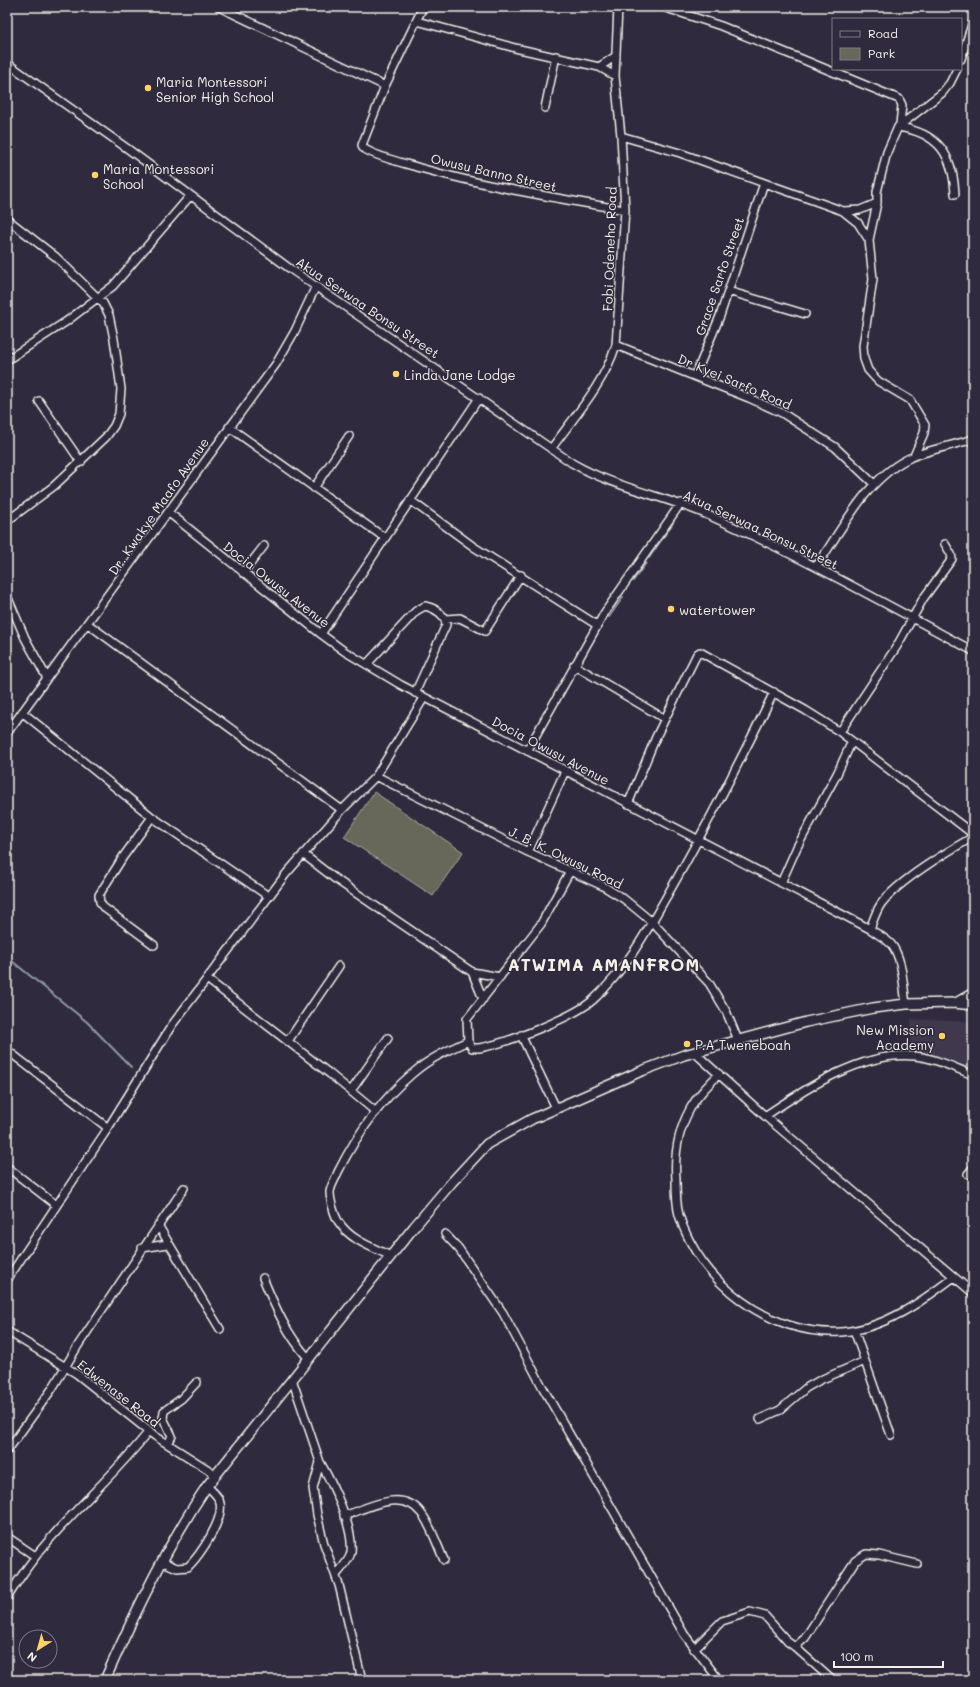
<svg xmlns="http://www.w3.org/2000/svg" width="980" height="1687" font-family="Mali,sans-serif">
  <style>
    .built { fill: #41394e }
    .green { fill: #67685a; stroke: #aeaca1 }
    .lines { fill: none; stroke-linecap: round; stroke-linejoin: round }
    .stream { stroke: #8d9ba1; stroke-width: 2 }
    .street-casing { stroke: #f4f1e8; stroke-width: 10 }
    .secondary-casing { stroke: #f4f1e8; stroke-width: 12 }
    .street { stroke: #2f2a3d; stroke-width: 7 }
    .secondary { stroke: #2f2a3d; stroke-width: 9 }
    .poi-dot { fill: #ffd166; stroke: #2f2a3d; stroke-width: 1.5 }
    .labels { text-anchor: middle; dominant-baseline: central; stroke-width: 3; stroke-linejoin: round; paint-order: stroke }
    .poi-label { font-size: 13px; fill: #f4f1e8; stroke: #2f2a3d; text-anchor: start }
    .street-label { font-size: 13px; fill: #f4f1e8; stroke: #2f2a3d }
    .district-label { font-size: 17px; font-weight: bold; letter-spacing: 1px; fill: #f4f1e8; stroke: #2f2a3d }
  </style>
  <rect width="100%" height="100%" fill="#2f2a3d"/>
  <filter id="ink" filterUnits="userSpaceOnUse"><feTurbulence type="fractalNoise" baseFrequency=".025" numOctaves="2"/><feDisplacementMap in="SourceGraphic" scale="8" xChannelSelector="R" yChannelSelector="G"/><feConvolveMatrix kernelMatrix="1 2 1 2 8 2 1 2 1" color-interpolation-filters="sRGB"/></filter>
  <g filter="url(#ink)">
    <path class="built" d="M911,1019L973,1022V1072L910,1051Z"/>
    <path class="green" d="M374,792L463,852L433,896L344,837Z"/>
    <g class="lines">
      <path class="stream" d="M649,558L673,523
        M633,581L646,563
        M609,617L623,597
        M7,957L87,1022L131,1067"/>
      <g class="street-casing">
        <path id="street" d="M219,7L385,86
          M423,7L385,86L362,145L363,148C376,157 404,163 420,168C488,187 556,198 625,210
          M663,7L721,26L899,99L902,105L900,124
          M417,21L515,48L599,67L615,76
          M961,59L973,21
          M7,63L128,149L289,268L572,463C615,488 665,496 710,516C800,556 886,604 973,651
          M599,67L616,56
          M545,108L556,56
          M898,127C939,133 953,155 955,194
          M621,136L680,153L843,211L860,210L877,203
          M843,211L858,223L869,240
          M7,219L56,257L103,303L109,315L114,339L121,389L119,414L114,426L106,437L54,486L7,521
          M728,291L805,314
          M616,345L749,398L782,413L835,447L874,484
          M7,360L67,321L113,286L190,196
          M695,376L720,316L764,183
          M39,401L81,462
          M229,427L385,538
          M551,449C574,417 604,384 616,345L625,210L621,136L615,76L618,7
          M914,456L924,433L925,425L910,400L878,381L868,370L864,359L863,346L873,279L869,240L877,203V192L887,152L898,127L942,93L950,83L957,69
          M314,488L349,436
          M410,500L474,547L597,625
          M168,512L321,634L344,651L401,685L870,929C877,934 885,938 891,944C903,958 903,986 906,1004
          M816,567C843,528 868,475 914,456C933,449 954,445 973,439
          M243,573L264,546
          M7,596L25,638L47,678
          M446,619L460,618L485,631L521,575
          M88,624L342,810
          M321,634L479,398
          M367,664L416,611L425,606C435,608 446,615 446,625L415,693
          M574,665L665,719
          M22,712L152,817L268,896
          M840,732L897,646L923,599L952,559L951,554L945,544
          M7,733L276,364L295,331L316,286
          M527,751L605,612L681,503
          M376,776L528,852L603,886L624,899L652,922L709,983L726,1011L738,1040
          M628,804L656,737L697,654L700,652L805,710L840,732L973,834
          M152,817L123,857L99,895L100,902L103,907L154,945
          M528,852L565,771
          M303,854L334,878L472,972L500,977
          M781,883L797,847L837,774L852,741
          M870,929C873,921 876,911 881,904C898,881 948,851 973,837
          M472,972L483,999
          M207,979L330,1074L376,1112
          M954,1003L973,992
          M521,1035L556,1108
          M288,1041L339,966
          M468,1041L467,1019L541,924L570,871
          M7,1050L108,1128
          M694,1052L765,1116L973,1293
          M719,1074C708,1085 697,1096 690,1109C678,1131 674,1154 676,1179C676,1191 676,1204 679,1215C700,1283 770,1336 841,1332C884,1329 921,1302 954,1277
          M351,1091L388,1038
          M765,1116C805,1089 864,1050 915,1056C935,1058 955,1068 973,1075
          M7,1167L56,1205
          M968,1174L973,1168
          M158,1225L220,1329
          M445,1234L459,1249L503,1313L543,1388L684,1634L719,1680
          M142,1248L168,1244
          M391,1256C371,1247 350,1240 338,1221C334,1214 330,1200 330,1192C331,1185 336,1178 338,1172C356,1136 382,1099 413,1073C429,1059 448,1050 468,1041L472,1048H479C505,1044 574,1017 593,1000C625,971 647,931 668,894C706,828 740,761 774,692
          M263,1278C275,1307 287,1335 309,1359
          M7,1280L108,1128L172,1025L286,874L342,810L376,776L424,698
          M854,1330L891,1435
          M7,1331L77,1374L155,1436L215,1474
          M292,1379L320,1462L313,1488L317,1515L324,1544L339,1585L362,1680
          M760,1419L780,1410L806,1388L820,1380L865,1361
          M168,1444L172,1436L163,1418L164,1411L181,1399L197,1382
          M7,1451L52,1389L79,1344L184,1188
          M320,1462C332,1483 354,1527 351,1552C350,1560 341,1569 336,1575
          M344,1516C367,1508 402,1488 421,1513C430,1523 438,1547 444,1560
          M7,1537L35,1556
          M163,1562L177,1568L188,1567C200,1555 224,1520 220,1503C219,1496 212,1491 207,1486
          M7,1598C20,1577 34,1557 50,1539C82,1502 119,1470 149,1431
          M795,1647L832,1680
          M694,1649L722,1621L750,1612L765,1616L788,1642L795,1647L805,1638L855,1561L866,1554L879,1555L917,1564"/>
      </g>
      <g class="secondary-casing">
        <path id="secondary" d="M105,1680C133,1616 168,1544 207,1486L414,1227L452,1182L487,1144L532,1119L639,1072L684,1055L806,1022L873,1008L906,1004L954,1003L973,1005"/>
      </g>
      <use href="#street" class="street"/>
      <use href="#secondary" class="secondary"/>
    </g>
  </g>
  <g class="poi-dot">
    <circle cx="148" cy="88" r="4"/>
    <circle cx="95" cy="175" r="4"/>
    <circle cx="396" cy="374" r="4"/>
    <circle cx="671" cy="609" r="4"/>
    <circle cx="942" cy="1036" r="4"/>
    <circle cx="687" cy="1044" r="4"/>
  </g>
  <g class="labels">
    <g class="poi-label">
      <text x="156" y="81">Maria Montessori<tspan x="156" dy="15">Senior High School</tspan></text>
      <text x="103" y="168">Maria Montessori<tspan x="103" dy="15">School</tspan></text>
      <text x="404" y="374">Linda Jane Lodge</text>
      <text x="679" y="609">watertower</text>
      <text x="934" y="1029" text-anchor="end">New Mission<tspan x="934" dy="15">Academy</tspan></text>
      <text x="695" y="1044">P.A Tweneboah</text>
    </g>
    <g class="street-label">
      <text transform="translate(494 172) rotate(13)">Owusu Banno Street</text>
      <text transform="translate(609 249) rotate(-88)">Fobi Odeneho Road</text>
      <text transform="translate(719 276) rotate(-71)">Grace Sarfo Street</text>
      <text transform="translate(368 307) rotate(34)">Akua Serwaa Bonsu Street</text>
      <text transform="translate(735 381) rotate(23)">Dr Kyei Sarfo Road</text>
      <text transform="translate(158 506) rotate(-55)">Dr. Kwakye Maafo Avenue</text>
      <text transform="translate(761 529) rotate(25)">Akua Serwaa Bonsu Street</text>
      <text transform="translate(277 584) rotate(38)">Docia Owusu Avenue</text>
      <text transform="translate(551 750) rotate(28)">Docia Owusu Avenue</text>
      <text transform="translate(566 857) rotate(26)">J. B. K. Owusu Road</text>
      <text transform="translate(119 1393) rotate(38)">Edwenase Road</text>
    </g>
    <g class="district-label">
      <text x="604" y="964">ATWIMA AMANFROM</text>
    </g>
  </g>
  <rect width="980" height="1687" fill="none" stroke="#2f2a3d" stroke-width="24"/>
  <rect x="12" y="12" width="956" height="1663" fill="none" stroke="#f4f1e8" stroke-width="1.5" filter="url(#ink)"/>
  <rect x="832" y="18" width="130" height="52" fill="#2f2a3d" stroke="#7e7a81"/>
  <rect x="840" y="31" width="20" height="6" fill="#2f2a3d" stroke="#7e7a81"/>
  <text x="868" y="38" font-size="12" fill="#f4f1e8">Road</text>
  <rect x="840" y="48" width="20" height="12" fill="#67685a" stroke="#7e7a81"/>
  <text x="868" y="58" font-size="12" fill="#f4f1e8">Park</text>
  <g transform="translate(38 1649) rotate(217)"><circle r="19" fill="#2f2a3d" stroke="#7e7a81"/>
  <path d="M0-3L7 15L0 10L-7 15Z" fill="#ffd166"/>
  <text y="-6" font-size="11" font-weight="bold" text-anchor="middle" fill="#f4f1e8">N</text>
  </g>
  <path d="M834 1661v6h109v-6" fill="none" stroke="#f4f1e8" stroke-width="2"/>
  <text x="840" y="1661" font-size="12" fill="#f4f1e8" stroke="#2f2a3d" stroke-width="3" paint-order="stroke">100 m</text>
</svg>
